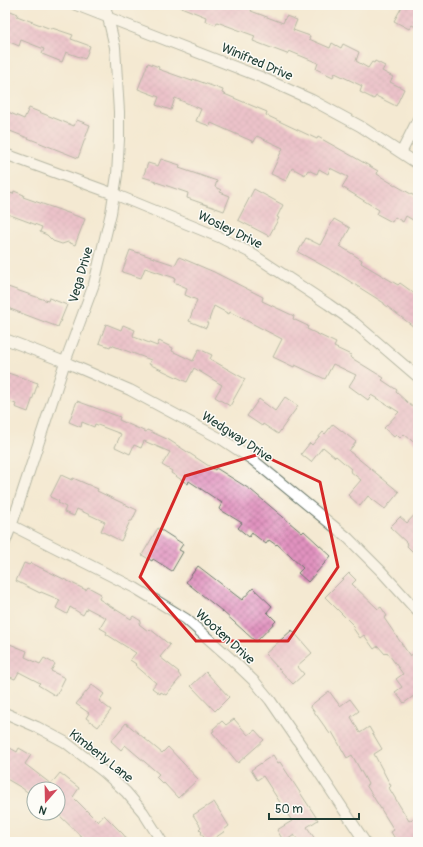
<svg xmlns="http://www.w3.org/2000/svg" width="423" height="847" font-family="Pangolin,sans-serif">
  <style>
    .building { fill: url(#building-cross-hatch) }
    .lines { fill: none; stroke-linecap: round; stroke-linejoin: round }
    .minor-casing { stroke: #6a796b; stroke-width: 12 }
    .minor { stroke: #fff; stroke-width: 10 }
    .marked { fill: none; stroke: #d62828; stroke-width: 3; stroke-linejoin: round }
    .labels { text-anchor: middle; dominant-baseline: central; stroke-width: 3; stroke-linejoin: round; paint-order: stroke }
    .street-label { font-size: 13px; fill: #1f3d34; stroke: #fdfcf7 }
  </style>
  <defs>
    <pattern id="building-cross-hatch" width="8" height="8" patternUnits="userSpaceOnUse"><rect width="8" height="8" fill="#e192bf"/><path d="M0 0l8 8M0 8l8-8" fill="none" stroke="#b6789c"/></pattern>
  </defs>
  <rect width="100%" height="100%" fill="#fdfcf7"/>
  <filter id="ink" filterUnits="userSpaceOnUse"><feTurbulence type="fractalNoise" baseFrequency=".025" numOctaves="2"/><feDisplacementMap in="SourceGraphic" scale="8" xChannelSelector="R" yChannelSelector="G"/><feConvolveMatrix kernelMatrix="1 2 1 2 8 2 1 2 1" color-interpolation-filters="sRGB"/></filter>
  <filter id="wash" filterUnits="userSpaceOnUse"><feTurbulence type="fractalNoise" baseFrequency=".012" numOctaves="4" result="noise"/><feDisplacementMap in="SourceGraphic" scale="16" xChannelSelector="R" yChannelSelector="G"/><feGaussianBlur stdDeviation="0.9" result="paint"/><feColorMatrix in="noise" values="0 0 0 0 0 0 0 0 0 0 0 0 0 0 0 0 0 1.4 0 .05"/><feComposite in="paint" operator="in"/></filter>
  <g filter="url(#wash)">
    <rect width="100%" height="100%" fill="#f4e9d2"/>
    <g id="blocks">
      <path class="building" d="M176,5H254L251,11L283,23L286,16L297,20L293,30L310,36L309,39L330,48L332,43L341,48L343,44L359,52L356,61L368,68L372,62L374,63L375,61L385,66L382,71L393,77L390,82L404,89L396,106L376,96L374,99L360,92L362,86L335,73L333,77L316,69L318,63L289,51L287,54L253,41L255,36L217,22L216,25L205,21L206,17Z
        M403,5H418V28L412,25L409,29L394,21Z
        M8,10L18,14L17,16L51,29L52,28L73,35L71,39L90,46L85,59L66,52L62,62L42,54L44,49L21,40L19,46L5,40V16Z
        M148,63L159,67L158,69L192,81L193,79L223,90L222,93L267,112L266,115L317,139L318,137L354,157L378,171L377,174L388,181L418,198V223L406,216L403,222L395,217L392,222L377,214L379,210L342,187L348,177L330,168L328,174L319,169L317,174L308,170L305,175L292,168L286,181L271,174L283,148L257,136L254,142L211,123L210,126L196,121L201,109L175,98L171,110L156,105L159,97L138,89Z
        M29,108L74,126L77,120L90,125L78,158L5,129V120L8,112L24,119Z
        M161,159L180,165L179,168L217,181L215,187L221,190L220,192L230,196L224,211L187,198L188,193L156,182V181L143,177L148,163L158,166Z
        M254,189L283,205L277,217L279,218L269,236L238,220Z
        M5,191L13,194L14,191L24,195L23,197L85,219L75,245L68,242L62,244L53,241L47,235L40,232L42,227L5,213Z
        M334,219L350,228L340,246L362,260L361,263L398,285L400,283L418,296V330L384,304V303L338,274L298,252L306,238L320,245Z
        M130,250L175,265L179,257L214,272L263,297L262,301L294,316L293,319L308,326L307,329L336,343L334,347L351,355L350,357L384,378L382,380L397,390L396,392L418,412V446L404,434L400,438L396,434L394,437L384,428L399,412L371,395L368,400L349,386L356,375L333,364L325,379L295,365L294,367L273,357L282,339L230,312L229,314L214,306L206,328L189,321L197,300L185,295L187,288L174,282L175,278L145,268L141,278L122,272Z
        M5,286L48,301L49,298L67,305L58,327L5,307Z
        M106,324L121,330L123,325L135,330L133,335L134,337L157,346L159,341L173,348L172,351L193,361L199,349L212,355L210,359L245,379L230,406L215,397L222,385L194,368L187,382L149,364L151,360L111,345L110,347L99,343Z
        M5,372L38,383L28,412L15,407L16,404L5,400Z
        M285,397L298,406L278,434L263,424L262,426L247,416L259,399L275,411Z
        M77,401L120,417L119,420L146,432L147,430L169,440L215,470L216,468L251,490L302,533L304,531L331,556L308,582L298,573L303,568L277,544L276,545L269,540L266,544L252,533L249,537L238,528L242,523L219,509L222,503L189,481L188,484L171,473L172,471L162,465L170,452L144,441L141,448L134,445L130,454L115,447L121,434L95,424L94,427L82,422L81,427L69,422Z
        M333,424L356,442L349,451L399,492L385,509L368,496L360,506L348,495L361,480L350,471L351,469L336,456L335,457L323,447L311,462L301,454L310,443L312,445L323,432L325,434Z
        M61,475L72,480L73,478L98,489L97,491L137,510L132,521H130L121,541L101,531L105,522L77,509L74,516L64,512L66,507L58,503L59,501L50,497Z
        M418,511V557L407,546L408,544L390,527L400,517L407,523Z
        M158,528L183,544L179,550L183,552L172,571L153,559L152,561L142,555Z
        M24,563L29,565L31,563L86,590L88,587L101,594L99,599L131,619L133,616L141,621L139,624L148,631L150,629L170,645L160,657L179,672L178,673L181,677L166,695L161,692L160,694L152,688L156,683L135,665L136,664L130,660L136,653L106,634L107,632L100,628L106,618L87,608L83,615L70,607L67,614L56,608L60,600L41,592L40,593L16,581Z
        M198,566L242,600L253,588L272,606L267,612L276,621L256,642L222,611L186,582Z
        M349,573L356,580L352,584L378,609L381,607L387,616L384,618L410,656L418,650V693L404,703L395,692L402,687L396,679L403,674L387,652L385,654L378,646L374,649L364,635L360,638L353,628L355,627L325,597Z
        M292,630L312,653L297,666L304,674L293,684L265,654Z
        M5,642L27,651L25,657L40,664L44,658L55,664L51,671L65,678L56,696L38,685L40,683L19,672L15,679L5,675Z
        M206,672L229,697L215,711L191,686Z
        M92,685L104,694L99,701L111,710L98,727L86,718L89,713L76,704Z
        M329,691L340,706L350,699L359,711L351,717L360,733L369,727L382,749L374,754L391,786L389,788L409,821L414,818L418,826V842H397L391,832L394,830L366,785L368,784L352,755L347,758L332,732L330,734L310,706Z
        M234,719L248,735L255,730L264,740L238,763L212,732L214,731L213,729L222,721L226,725Z
        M126,723L162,753L168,747L198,779L178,798L164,783L163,784L156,777L159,774L125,745L121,750L111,741Z
        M5,745L17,752L19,748L31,755L25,764L51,784L60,773L79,788L73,797L98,822L104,815L123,834L129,842H87L58,814V789H34V797L22,788L5,778Z
        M273,755L278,763L280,762L318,820L307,827L317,842H299L294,835L284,842L277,830L292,821L263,776L257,780L251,770Z
        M214,802L229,826L224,830L225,831L209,842H207L201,833L202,832L199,829L201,827L193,815Z"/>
    </g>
  </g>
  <g filter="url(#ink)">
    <use href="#blocks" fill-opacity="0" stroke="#6a796b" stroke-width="1"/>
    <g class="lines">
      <g class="minor-casing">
        <path id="minor" d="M76,5L263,78L312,100L360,126L418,164
          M401,153L418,119
          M5,154L114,194L219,237L249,252L328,304L355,323L418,377
          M5,339L65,362L130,390L223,440L253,460L348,538L381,571L418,612
          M5,522L135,588L160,603L186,619L230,658L255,682L270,700L305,751L365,842
          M5,542L12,524L65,362L94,284L111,213L117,175L119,139V112L115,47L105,5
          M5,713L37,727L65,742L104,772L126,792L143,812L162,842"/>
      </g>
      <use href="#minor" class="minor"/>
    </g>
  </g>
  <path d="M0 0H423V847H0ZM260,454L320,482L338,567L288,641H196L140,577L185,476Z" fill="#f4e9d2" fill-opacity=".55" fill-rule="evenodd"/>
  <path class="marked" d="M260,454L320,482L338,567L288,641H196L140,577L185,476Z"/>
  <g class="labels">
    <g class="street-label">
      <text transform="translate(257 62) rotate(23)">Winifred Drive</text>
      <text transform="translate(230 230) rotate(26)">Wosley Drive</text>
      <text transform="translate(81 275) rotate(-74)">Vega Drive</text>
      <text transform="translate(237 437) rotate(33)">Wedgway Drive</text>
      <text transform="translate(225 637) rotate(42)">Wooten Drive</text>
      <text transform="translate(101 756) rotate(38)">Kimberly Lane</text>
    </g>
  </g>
  <rect width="423" height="847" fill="none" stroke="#fdfcf7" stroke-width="20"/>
  <g transform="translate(46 801) rotate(200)"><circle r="19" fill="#fdfcf7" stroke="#a4b0a9"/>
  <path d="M0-3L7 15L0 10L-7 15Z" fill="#d1495b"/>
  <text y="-6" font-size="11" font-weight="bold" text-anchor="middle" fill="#1f3d34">N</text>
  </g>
  <path d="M269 813v6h90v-6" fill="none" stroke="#1f3d34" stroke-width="2"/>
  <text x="275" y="813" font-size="12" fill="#1f3d34" stroke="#fdfcf7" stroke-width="3" paint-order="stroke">50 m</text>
</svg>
